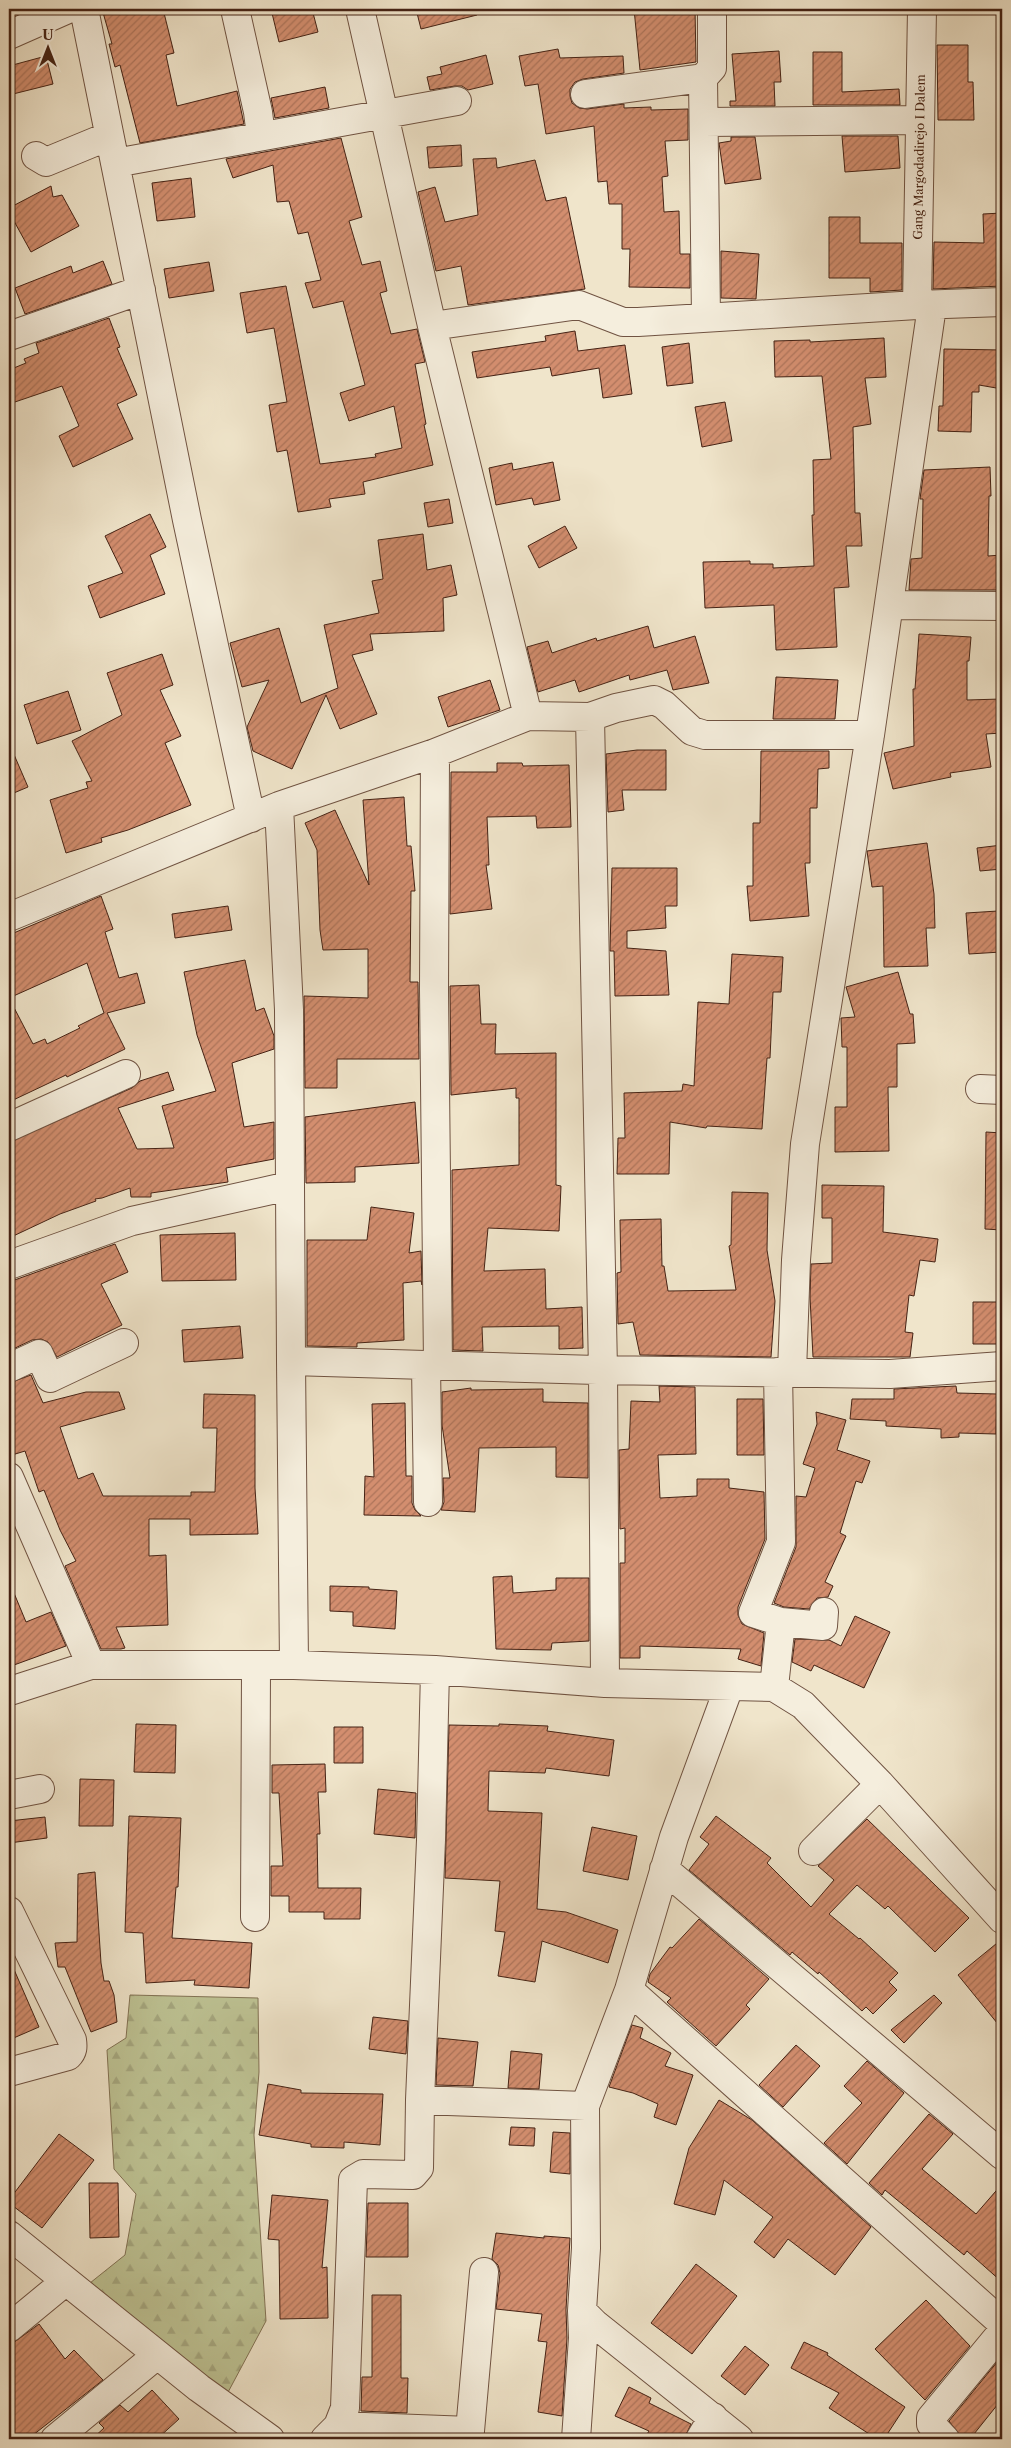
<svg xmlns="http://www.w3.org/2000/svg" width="1011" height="2448" font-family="'Libre Caslon Text',serif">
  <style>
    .forest { fill: url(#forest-firs); stroke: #827254 }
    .building { fill: url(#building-hatch); stroke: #452214; fill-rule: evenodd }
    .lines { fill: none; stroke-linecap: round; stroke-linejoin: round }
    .minor-casing { stroke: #705342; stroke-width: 30 }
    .minor { stroke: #f5eedd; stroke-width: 28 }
    .labels { text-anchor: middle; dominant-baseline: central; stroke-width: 5; stroke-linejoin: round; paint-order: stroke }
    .street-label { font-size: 12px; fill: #452214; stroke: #f5eedd }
  </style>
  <defs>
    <pattern id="forest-firs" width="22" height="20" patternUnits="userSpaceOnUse" patternTransform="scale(1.25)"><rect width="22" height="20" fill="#bec394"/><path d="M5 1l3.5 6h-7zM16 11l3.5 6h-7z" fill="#a5a77f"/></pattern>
    <pattern id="building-hatch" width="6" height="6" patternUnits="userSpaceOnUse" patternTransform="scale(1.25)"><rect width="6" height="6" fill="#d38e6f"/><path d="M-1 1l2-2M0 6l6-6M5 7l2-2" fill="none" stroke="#ad745a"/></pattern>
  </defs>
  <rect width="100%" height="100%" fill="#f0e5cb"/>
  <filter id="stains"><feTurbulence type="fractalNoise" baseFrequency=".004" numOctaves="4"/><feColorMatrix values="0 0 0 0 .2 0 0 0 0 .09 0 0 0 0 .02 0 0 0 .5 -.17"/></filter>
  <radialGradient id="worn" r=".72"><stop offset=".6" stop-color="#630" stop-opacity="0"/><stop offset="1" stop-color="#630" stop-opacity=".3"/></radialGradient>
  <path class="forest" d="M130,1995L258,1998L259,2072L254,2135L266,2321L226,2396L90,2283L125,2255L136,2194L114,2169L107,2050L126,2038Z"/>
  <path class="building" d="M102,9H163L174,53L166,55L177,106L237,91L244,124L140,143L120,65L115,67L109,44H112Z
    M271,9H312L318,32L279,42Z
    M416,9H476L477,15L421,29Z
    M634,9H695L696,62L640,70Z
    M937,45H968V82H973L974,120H938Z
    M558,49L560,58L623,56L624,73L583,79L575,82L570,89V96L572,103L579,108L587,109L624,104V108L651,107V110L688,109V140L665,141L668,176L662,177L664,212L679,211L680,254H690V288L629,287L630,249H622V204H609L607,181L598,182L594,126L546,134L538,84L525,86L519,56Z
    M779,51L781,82H774L775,106H730V101H736L732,54Z
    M813,52H842V92L899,89L900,105H813Z
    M486,55L493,84L468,90L462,86H455L430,90L427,77L442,74L440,67Z
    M46,56L53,84L9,95V66Z
    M325,87L329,108L275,118L271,98Z
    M842,136H898L900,168L845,172Z
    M731,137H755L761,179L725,184L719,143L731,141Z
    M341,138L362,217L349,221L362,265L380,261L387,291L380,293L391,334L417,329L425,362L415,364L426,424L424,425L433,465L363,482L365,494L329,499L331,507L298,512L287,450L277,452L269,405L287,402L274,328L247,333L240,293L286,286L320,464L376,457L375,454L402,448L394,406L349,421L340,393L365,385L343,301L313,308L305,283L321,280L308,232L298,234L289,201L277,202L273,165L233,178L226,159Z
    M461,145L462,166L429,168L427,147Z
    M496,158L497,168L535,160L546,201L566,197L585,289L468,305L461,266L436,271L418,192L435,187L445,222L478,215L473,159Z
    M191,178L195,217L157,221L152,183Z
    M51,186L53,197L62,195L79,226L31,252L9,212V208Z
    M1002,213V286L933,289L934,242L984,243L983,214Z
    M829,217H860V243H902V290L870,292V278H829Z
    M721,251L759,254L756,299L721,298Z
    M103,261L112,284L25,314L15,288L71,266L73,273Z
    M209,262L214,291L169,298L164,269Z
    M109,318L120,347L117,348L137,395L117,404L133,439L73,467L59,436L79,426L62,386L9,404V370L26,363L24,359L39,353L36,343Z
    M575,331L578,351L625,345L632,394L603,398L599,368L552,376L550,367L477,378L472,352L546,341L545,336Z
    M884,338L886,377L865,378L871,424L853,427L855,513H860L862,546H846L849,587L834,588L837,647L776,650L774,605L705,608L703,562L750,561V564H773V568L814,566L812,515H814L813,460L831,459L822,376L775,377L774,341L810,340V342Z
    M689,343L693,383L667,386L662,347Z
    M944,349L1002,350V389L979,385V392H972L971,432L938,431L939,406H943Z
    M725,402L732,441L702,447L695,407Z
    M553,462L560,500L534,505L532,498L496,505L489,468L512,463L513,470Z
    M990,467L991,496H989L988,556L1002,555V590H909L911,559L922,558L923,499H920L924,470Z
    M449,499L453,523L428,527L424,503Z
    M150,514L166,547L150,555L165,594L100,618L88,586L123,573L105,536Z
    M565,526L577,548L539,568L528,546Z
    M423,534L427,570L451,565L457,595L443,598L444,631L370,634L373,650L352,655L377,714L340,729L326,695L292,769L253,751L247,727L269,680L242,687L230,643L279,628L301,703L338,688L324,625L379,613L372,581L383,579L378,540Z
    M648,626L654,648L695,636L709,683L673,690L667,670L630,680L629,675L579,692L575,680L538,692L527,647L548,641L552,653L596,638L597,641Z
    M919,634L971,637L969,661H967V700L1001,699L1002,733L986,734L991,767L950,773L951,777L893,789L884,753L914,746L913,689H915Z
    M162,654L173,685L160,690L181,736L165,743L191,805L128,830L101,838L102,842L66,853L50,800L88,788L86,782L92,781L72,741L122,715L107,673Z
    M776,677L838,680L835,719H773Z
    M490,680L500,710L448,727L438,697Z
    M68,691L81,730L37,744L24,705Z
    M9,743L28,787L9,795Z
    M637,750H666V790H622L624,810L608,812L606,754Z
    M761,751H829V768L818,769L817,808H810V863H805L809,916L750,921L747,886H753V823H760Z
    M497,763H522L523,766L569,765L571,827L537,828L536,816L487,817L489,865H486L492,909L450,914L451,772H497Z
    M404,797L407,846H411L415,891H411L410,982H418L419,1059H337V1088H305L304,996L368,998V949L323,950L320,930L317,850L305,823L335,810L369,885L363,800Z
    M927,843L934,894L935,928H926L928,966L884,967L883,886L872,887L867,851Z
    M1002,845V869L980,871L977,848Z
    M612,868H677V906H665L666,928L627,931V948L666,951L669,995L615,996L614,951H610Z
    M101,896L113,929L105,932L119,978L137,973L145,1003L107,1013L125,1049L67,1077L66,1075L9,1102V935ZM87,963L104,1013L78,1026L80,1028L47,1044L45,1039L33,1044L9,998Z
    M228,906L232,930L175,938L172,914Z
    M998,911L1001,952L969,954L966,913Z
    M732,954L783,957L781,992H773L770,1058H767L762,1129L707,1126L706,1128L670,1122L669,1174H617L618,1138H625L624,1093L682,1091L683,1084L694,1086L698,1002L729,1004Z
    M245,960L256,1011L264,1008L274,1036V1049L232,1063L244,1127L274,1122V1159L226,1168L228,1182L151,1193V1197H131L130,1188L102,1198L95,1199L96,1201L60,1214L9,1238V1142L132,1088L140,1081L168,1072L174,1090L118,1108L137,1149L174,1148L162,1106L216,1091L197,1035L184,972Z
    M898,972L910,1014H913L915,1043L897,1044V1087H888L889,1151L835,1152V1107H847V1047H842L841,1018L855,1017L846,987Z
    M479,985L481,1024H496L495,1054L556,1053V1185L561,1186L559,1231L488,1228L484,1271L545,1269L546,1309L582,1307L583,1348L559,1349V1326L482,1327L483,1351L453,1350L452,1170L519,1165V1098H516V1088L451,1095L450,986Z
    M415,1102L419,1163L355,1167V1182L306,1183L305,1117Z
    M986,1132L1002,1133V1230L985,1229Z
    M822,1185L884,1186L883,1232L938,1239L935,1262L920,1260L914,1296L909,1295L905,1332L913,1333L910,1357H813L810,1297L811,1264L832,1263V1218H822Z
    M732,1192L768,1193L767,1250L775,1301L771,1357L640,1355L633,1322L618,1324L617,1273L621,1272L620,1220L661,1219L662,1266H664L668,1291L736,1290L729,1246L731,1245Z
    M371,1207L414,1213L409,1253L421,1251L422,1285L421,1281L403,1283L404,1340L357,1343V1347L307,1346V1240H367Z
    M235,1233L236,1280L162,1281L160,1235Z
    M115,1244L128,1272L101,1284L122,1325L57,1357L48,1342L41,1339L32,1340L9,1351V1282Z
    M973,1302H1002V1344H973Z
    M240,1326L243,1358L184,1362L182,1330Z
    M31,1375L43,1403L86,1392H119L125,1409L60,1427L78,1479L93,1473L103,1496H191V1492H215L217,1428H203L204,1394L255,1395V1488L258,1534L190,1535V1519H149V1556L166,1555L168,1625L116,1627L125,1648L121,1649H101L65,1566L76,1561L60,1530L44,1490L39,1492L25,1451L12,1455L9,1444V1383Z
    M659,1386L695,1387L696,1454L658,1455L660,1498L697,1496V1479H729V1488L764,1492L765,1539L738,1607V1615L742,1624L764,1633L761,1666L738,1659L741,1649L640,1646V1658H620V1563H625V1528L620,1529L619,1450L629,1449L631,1401L660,1402Z
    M956,1386L957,1393L997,1394L996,1434L959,1433V1437L941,1438V1429L886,1426V1421L850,1419L852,1399H894V1389Z
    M471,1388V1390L543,1389V1402L588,1403V1478L556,1477V1447L479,1448L475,1512L441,1510L444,1502L443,1478H450L442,1425V1392Z
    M737,1399H763L764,1455H737Z
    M405,1403L406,1476H412V1503L415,1510L421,1516L364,1515L365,1476L374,1477L372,1404Z
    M816,1412L846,1420L837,1450L870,1461L862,1483L856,1481L840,1533L846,1536L825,1582L833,1586L828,1597L817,1598L809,1609L784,1607L774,1603L796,1547V1496L806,1497L815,1468L803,1464L817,1424Z
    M512,1576L513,1593L556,1590V1578H589V1641L552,1643L551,1650L496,1649L493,1577Z
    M9,1581L26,1622L51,1612L66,1646L14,1665L9,1652Z
    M330,1586L369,1587V1589L397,1591L395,1629L353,1626V1612L330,1611Z
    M855,1616L890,1632L864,1688L814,1665L811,1671L792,1662L795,1639L829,1640L841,1646Z
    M136,1724L176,1725L175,1773L134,1772Z
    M499,1724L548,1726L547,1731L614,1740L609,1776L546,1768L545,1773L489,1771L488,1811L542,1813L537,1909L566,1912L618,1930L608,1963L542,1941L535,1982L498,1976L505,1932L495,1931L500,1881L445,1878L449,1725L499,1726Z
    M334,1727H363V1763H334Z
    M325,1764L326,1792H318L320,1834H317L318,1888H361L360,1919H324V1912H289V1896H271V1866H283L279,1793H272V1765Z
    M80,1779L114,1780L113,1826H79Z
    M378,1789L416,1793L415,1838L374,1834Z
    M129,1816L181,1818L178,1887H176L172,1938L252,1943L249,1988L194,1985L195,1980L146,1983L143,1933L125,1932Z
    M716,1816L771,1858L767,1863L811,1907L834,1880L818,1866L867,1819L969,1918L935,1952L888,1906L885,1909L857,1885L829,1914L859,1939L860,1938L898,1973L889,1982L897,1990L873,2014L866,2007L862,2011L819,1972L818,1974L792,1952L790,1955L689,1870L709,1844L700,1837Z
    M45,1817L47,1838L9,1843V1821Z
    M592,1827L637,1836L628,1880L583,1871Z
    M95,1872L101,1963L104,1981H109L114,1995L117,2022L91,2032L65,1967H58L55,1943L77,1942L78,1874Z
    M699,1919L769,1979L746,2005L750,2009L716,2046L667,2002L671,1998L648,1982L650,1974L670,1947L672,1948Z
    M1002,1939V2029L958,1975Z
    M9,1958L39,2027L9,2040Z
    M934,1995L942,2003L904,2043L891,2030Z
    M373,2017L408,2021L406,2054L369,2049Z
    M632,2025L643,2028L640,2038L671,2053L665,2066L693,2075L676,2125L654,2117L658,2104L633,2093L609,2087Z
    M438,2038L478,2042L473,2086L436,2085Z
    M796,2045L820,2066L783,2107L759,2085Z
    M511,2051L542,2054L539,2089L508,2088Z
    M867,2061L904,2093L847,2164L824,2143L862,2103L844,2086Z
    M268,2084L301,2090V2093L383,2094L380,2145L344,2142V2148L311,2147V2144L259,2135Z
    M719,2100L752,2120L871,2227L835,2275L788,2239L774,2258L754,2242L773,2217L724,2180L715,2215L674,2204L689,2148Z
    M929,2114L953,2134L922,2169L976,2214L1002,2184V2282L967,2251L964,2255L885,2190L882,2195L869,2183Z
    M511,2127L535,2128L534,2146L509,2145Z
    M553,2132L570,2133V2174L550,2172Z
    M59,2134L94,2160L42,2228L9,2203V2200Z
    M89,2183H118L119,2237L90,2238Z
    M272,2195L328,2200L322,2268L327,2267L328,2318L280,2319L279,2240L268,2239Z
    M368,2203H408V2257H366Z
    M496,2233L544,2238V2236L570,2238L566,2310L567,2338L562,2416L538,2412L547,2342L538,2341L542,2314L496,2309L500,2273L498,2265L492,2259Z
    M696,2264L737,2296L692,2354L651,2323Z
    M372,2295H401V2378H408L407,2413L361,2411L362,2377H372Z
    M926,2300L970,2346L925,2400L875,2349Z
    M39,2324L65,2359L74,2350L103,2380L28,2439H9V2346Z
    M804,2342L828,2353L827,2355L905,2407L884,2439H877L829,2408L839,2393L791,2368Z
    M745,2346L769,2365L745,2395L721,2376Z
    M1002,2356V2399L970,2439H962L949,2421Z
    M629,2387L651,2398L649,2403L691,2424L684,2439H644L649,2431L615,2416Z
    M152,2390L179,2419L157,2439H92L104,2428L99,2423L120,2405L128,2412Z"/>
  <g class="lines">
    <g class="minor-casing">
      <path id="minor" d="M84,9L187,520L251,818
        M235,9L258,112L261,136
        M360,9L432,326
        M9,35L68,9
        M703,78L706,317
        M585,94L703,78L712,68V9
        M704,122L920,120
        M36,156L46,162L109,136
        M115,163L457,101
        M917,305L922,9
        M9,336L141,290
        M889,605L1002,606
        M528,716L432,326L579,305L623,322H638L917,305L1002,302
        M590,717L603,1370L605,1683
        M435,753L434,990L438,1365
        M279,806L289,1010L291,1361
        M9,917L279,806L435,753L528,716L590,717L616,708L654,700L664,705L692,731L705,735H870
        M980,1089L1002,1090
        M9,1127L126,1074
        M9,1265L132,1221L289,1186
        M426,1365L428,1502
        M9,1368L39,1354L50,1378L124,1343
        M778,1372L781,1542L753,1613L781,1622
        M792,1372L796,1260L805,1144L870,735L932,306
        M9,1477L91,1665
        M294,1665L291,1361L597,1370L890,1374L1002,1366
        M729,1687L674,1837L629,1990L1002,2323
        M774,1687L781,1622L823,1626L824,1612
        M10,1691L91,1665H294L435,1670L605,1683L774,1687L803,1705L880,1784L1002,1919
        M9,1795L40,1789
        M813,1851L880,1784
        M664,1869L1002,2155
        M9,1911L72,2040C73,2047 73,2051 68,2056L9,2072
        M255,1917L256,1667
        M420,2100L585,2106L629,1990
        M9,2235L199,2388L270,2439
        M582,2311L586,2248L585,2106
        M9,2328L66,2281
        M338,2426L470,2431L484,2272
        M55,2439L157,2355
        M325,2439L338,2426L345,2408L353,2180L363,2174L413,2175L419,2168L420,2100L431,1840L435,1670
        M576,2439L583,2338L582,2311L595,2324L739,2439
        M700,2439L713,2417
        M945,2439L931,2424V2418L1002,2332"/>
    </g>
    <use href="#minor" class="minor"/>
  </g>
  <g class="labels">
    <g class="street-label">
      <text transform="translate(919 157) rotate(-89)">Gang Margodadirejo I Dalem</text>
    </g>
  </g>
  <rect width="1011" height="2448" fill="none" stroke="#f0e5cb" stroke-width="30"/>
  <rect x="10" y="10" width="991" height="2428" fill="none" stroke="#452214" stroke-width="2.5"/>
  <rect x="15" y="15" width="981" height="2418" fill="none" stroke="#452214"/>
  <g transform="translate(48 48)" stroke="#f5eedd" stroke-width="4" paint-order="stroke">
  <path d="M0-4L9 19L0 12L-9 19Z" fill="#452214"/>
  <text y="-8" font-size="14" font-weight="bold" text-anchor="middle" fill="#452214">U</text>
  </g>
  <rect width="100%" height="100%" filter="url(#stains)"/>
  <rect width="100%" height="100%" fill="url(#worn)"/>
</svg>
